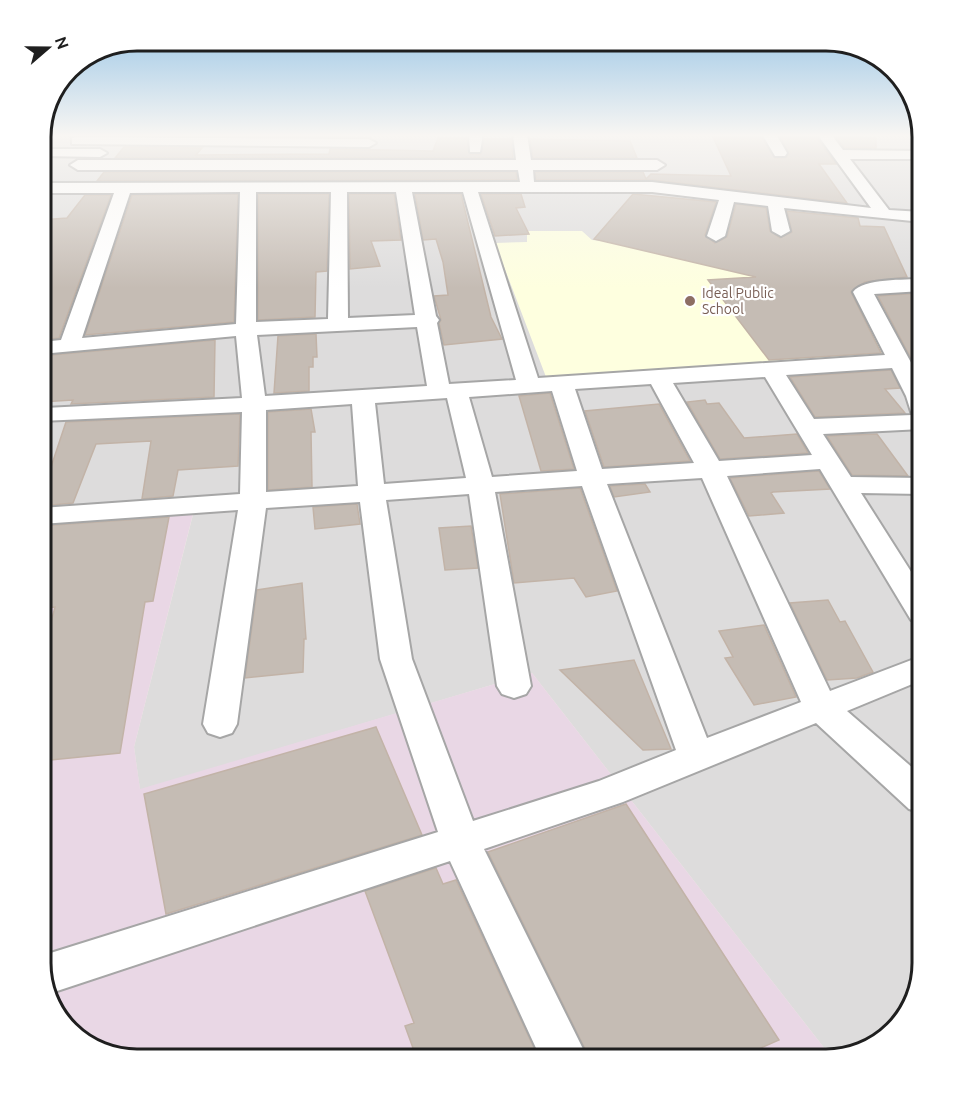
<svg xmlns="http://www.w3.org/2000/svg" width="963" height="1100" font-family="Ubuntu,sans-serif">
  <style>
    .residential { fill: #dddcdc }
    .industrial { fill: #e9d7e5 }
    .education { fill: #feffdf }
    .building { fill: #c5bcb4; stroke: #c2b3a7; stroke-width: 1.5 }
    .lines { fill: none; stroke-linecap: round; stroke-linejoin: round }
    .street-casing { stroke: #a6a6a6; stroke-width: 4 }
    .street { fill: #fff; fill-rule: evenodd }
    .education-dot { fill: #8d6e63; stroke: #fff; stroke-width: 2 }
    .labels { text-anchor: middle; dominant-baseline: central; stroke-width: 4.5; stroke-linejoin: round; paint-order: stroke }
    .far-education-label { font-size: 14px; fill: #785e54; stroke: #fff; text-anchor: start }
    .rim { fill: none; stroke: #1f1f1f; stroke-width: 3 }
  </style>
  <rect width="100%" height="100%" fill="#f0ece5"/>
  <path class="residential" d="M41,134H922V963L912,1006L884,1040L832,1058L532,673L140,790L134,747L197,499L41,508Z"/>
  <path class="industrial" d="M197,498L134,747L140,789L532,673L832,1058L137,1059L94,1049L60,1021L41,963V508Z"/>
  <path class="education" d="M527,231H582L592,240L837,262L858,290L891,347L870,362L546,377L495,243L527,242Z"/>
  <path class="building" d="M712,135L761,136L775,158H785L789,154L780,136L816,137L836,164H819L847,203L652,180H536L535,172H643L646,179L651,174L731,176Z
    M836,137L876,138V148H844Z
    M438,138H467L470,154H481L484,139H511L513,158H115L124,147L202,148L196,155L329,154L330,149L433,151Z
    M530,139L630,141L637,158H533Z
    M104,172H516L517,180L97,181Z
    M238,194L234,322L85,335L132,195Z
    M258,194H329L327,271L316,272L315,317L258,320Z
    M349,194H394L401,240L371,241L380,266L350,269Z
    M415,194H461L491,317L502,339L444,345L439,323L441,320L434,296L448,295L443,262L436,239L423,240Z
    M481,194H521L525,207L516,208L529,234L495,236Z
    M633,194L716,202L705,235L715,243L727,237L736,204L766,208L770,231L780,238L792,232L787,211L858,218L860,226L884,227L907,277L865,282L851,292L881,353L769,360L708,280L756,277L594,239Z
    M85,195H111L59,338L41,340V220L67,218Z
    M920,293L922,297V379L878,296Z
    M316,334L317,357H313V367H309V391L274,393L278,336Z
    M215,340L214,397L71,404L73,400L41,402V356Z
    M891,370L900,388L885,389L905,413L815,417L790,377Z
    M550,393L574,469L541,471L519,396Z
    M705,400L707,404L719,403L744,438L797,434L808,453L720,459L687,402Z
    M659,404L690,461L604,467L585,411Z
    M311,409L315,432H311L312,487L268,490V412Z
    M240,414L238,466L178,470L173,496L142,499L151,441L96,444L73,503L41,506V468L51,467L66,422Z
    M877,434L908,476L852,475L827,436Z
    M819,471L830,489L773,492L771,493L784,513L749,516L730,478Z
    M645,484L650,492L614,497L610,486Z
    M580,488L617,591L586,597L574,578L514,583L500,494Z
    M357,504L360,524L315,529L313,507Z
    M169,517L153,601L145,602L120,753L41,761V660L55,607L41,608V526Z
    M471,526L478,568L445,570L439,528Z
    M302,583L306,639H304L303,672L245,678L257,590Z
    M828,600L840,622L845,621L873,672L857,678L827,680L790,603Z
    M764,625L796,697L754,705L725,658L733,657L719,631Z
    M634,660L671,749L643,750L560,670Z
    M376,727L422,835L166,914L144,794Z
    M626,804L779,1040L736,1059H590L488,852Z
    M436,868L443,884L456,880L539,1059H417L405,1026L414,1023L365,891Z"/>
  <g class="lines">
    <g class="street-casing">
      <path id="street" d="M469,134H483L480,152H470Z
        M513,134H527L531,160H657L665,165L657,170H533L534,182H652L871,208L817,134H831L843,150L922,151V159H850L889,210L922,212V222L784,208L790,231L781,236L772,231L768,206L734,202L725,236L716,241L707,236L719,200L652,192H478L538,378L885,355L853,292C863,278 906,280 922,279V291L874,294L922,383V429L823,434L851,477L922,478V494L861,493L922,589V623L911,620L820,469L727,476L830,691L922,656V680L847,711L922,776V813L909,809L816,723L623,802L484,849L588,1059H541L450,861L51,993L41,956L438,832L380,659L360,502L266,508L237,724L232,733L220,737L208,733L203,724L238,510L41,524V508L240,494L242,412L41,421V409L45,408L242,398L236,336L41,354V342L61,340L114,193H41V183L520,182L518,170H78L70,165L78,160H516ZM240,192L236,324L82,338L130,193ZM256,192H331L328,319L256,322ZM347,192H396L415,315L348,318ZM412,192H463L516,380L449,384L437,323L439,320L436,316ZM417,327L427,386L265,396L257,335ZM892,368L906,396L912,415L814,419L786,375ZM765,377L812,455L719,461L673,383ZM651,384L694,463L602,469L575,389ZM552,391L577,471L492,477L469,397ZM447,398L466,478L384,484L375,403ZM352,404L358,486L266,492V410ZM702,478L801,702L707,738L607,484ZM582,486L676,750L599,781L473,821L412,659L386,500L469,494L497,686L502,694L514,698L526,694L531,686L495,492Z
        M762,134H776L787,153L785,156H775Z
        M77,137L369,139L376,143L369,147L72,144V138Z
        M47,149H100L107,153L100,157L42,156V150Z"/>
    </g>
    <use href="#street" class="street"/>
  </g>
  <linearGradient id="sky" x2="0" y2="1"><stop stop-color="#8dbfe4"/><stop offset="0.47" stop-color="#f8f6f3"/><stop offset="1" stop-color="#f8f6f3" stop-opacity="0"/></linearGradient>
  <rect width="963" height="288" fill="url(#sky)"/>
  <circle class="education-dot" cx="690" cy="301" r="6"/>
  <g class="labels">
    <g class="far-education-label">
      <text x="702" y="293">Ideal Public<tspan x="702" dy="16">School</tspan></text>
    </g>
  </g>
  <path d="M0 0H963V1100H0ZM137 51H826A86 86 0 0 1 912 137V963A86 86 0 0 1 826 1049H137A86 86 0 0 1 51 963V137A86 86 0 0 1 137 51Z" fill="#fff" fill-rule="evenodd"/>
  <path class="rim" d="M137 51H826A86 86 0 0 1 912 137V963A86 86 0 0 1 826 1049H137A86 86 0 0 1 51 963V137A86 86 0 0 1 137 51Z"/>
  <g transform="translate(48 48) rotate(70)" stroke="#ffffff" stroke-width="4.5" paint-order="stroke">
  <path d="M0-4.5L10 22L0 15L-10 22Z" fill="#1f1f1f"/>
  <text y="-9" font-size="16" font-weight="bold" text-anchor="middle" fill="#1f1f1f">N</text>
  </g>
</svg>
